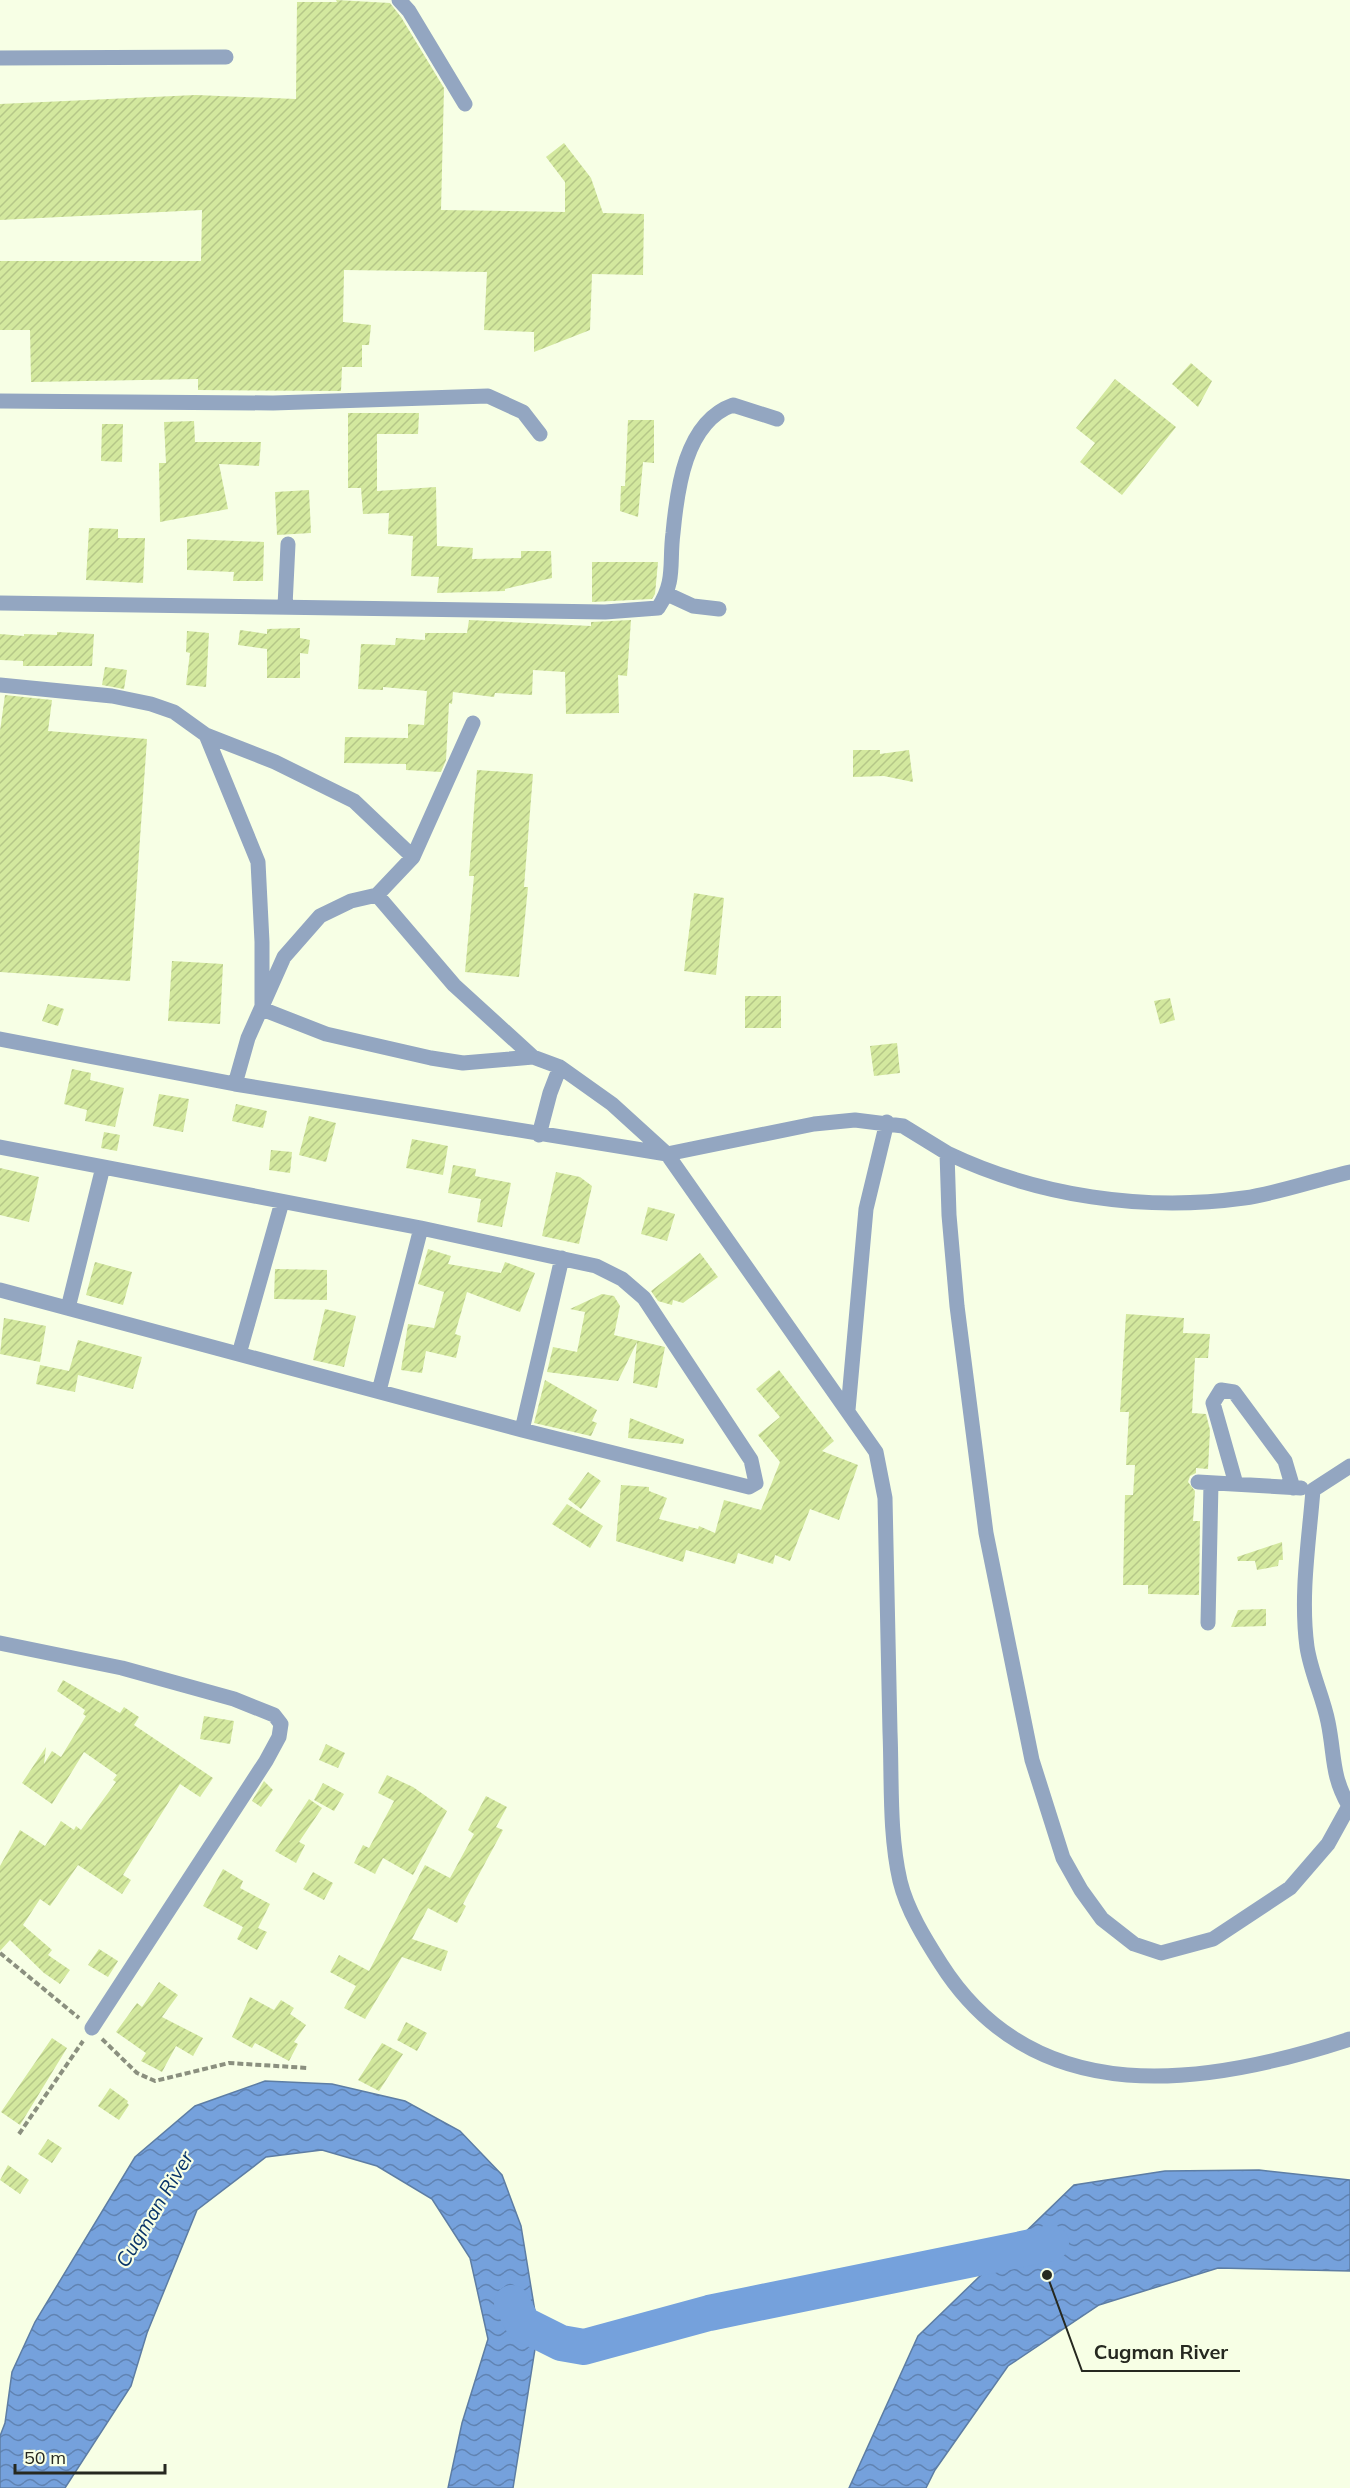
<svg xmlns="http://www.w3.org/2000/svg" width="1350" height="2488" font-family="Mulish,sans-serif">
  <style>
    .water { fill: url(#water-waves); stroke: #5d7da4; stroke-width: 1.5 }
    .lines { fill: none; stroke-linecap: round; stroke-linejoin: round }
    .river { stroke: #75a1dc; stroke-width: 36 }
    .building { fill: url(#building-hatch) }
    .path { stroke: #8b907f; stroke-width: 4; stroke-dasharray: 6 3; stroke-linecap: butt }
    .minor { stroke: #93a6c1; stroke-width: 15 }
    .labels { text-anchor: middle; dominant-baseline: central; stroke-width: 4.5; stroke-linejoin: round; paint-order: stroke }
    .water-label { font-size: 20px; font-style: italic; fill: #073368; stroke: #f7ffe5 }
    .leader { fill: none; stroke: #262920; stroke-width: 2 }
    .callout-dot { fill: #262920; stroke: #f7ffe5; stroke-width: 2 }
    .callout-label { font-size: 20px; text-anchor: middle; font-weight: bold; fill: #262920; stroke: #f7ffe5; stroke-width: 4.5; stroke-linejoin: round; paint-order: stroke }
  </style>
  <defs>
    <pattern id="water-waves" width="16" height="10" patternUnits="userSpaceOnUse" patternTransform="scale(1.5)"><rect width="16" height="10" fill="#75a1dc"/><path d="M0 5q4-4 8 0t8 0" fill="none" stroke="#6083b2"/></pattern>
    <pattern id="building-hatch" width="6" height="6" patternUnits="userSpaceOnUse" patternTransform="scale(1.5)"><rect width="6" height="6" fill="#d3e89e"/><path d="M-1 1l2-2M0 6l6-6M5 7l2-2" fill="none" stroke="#b5c788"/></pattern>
  </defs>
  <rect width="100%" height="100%" fill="#f7ffe5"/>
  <path class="water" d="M265,2081L332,2084L405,2101L460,2131L502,2175L521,2226L538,2330L513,2488H448L462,2423L488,2339L470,2258L432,2199L377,2166L322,2150L266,2157L197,2210L147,2333L131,2386L65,2488H0V2436L5,2423L12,2372L35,2322L135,2157L195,2106Z
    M1259,2170L1350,2180V2271L1218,2268L1099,2305L1008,2366L935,2470L926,2488H849L918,2336L1074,2185L1165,2171Z"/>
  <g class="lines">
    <path class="river" d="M512,2303L523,2324L561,2343L584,2347L709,2313L1051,2243"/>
  </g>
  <path class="building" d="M336,0L390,3L401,17L444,88L441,210L565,212V182L546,157L564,143L591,178L603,213L644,214L643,275L592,274L590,330L534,352V332L484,330L487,272L344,270L343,322L371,325L369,345H362V367H342L341,391L198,390V379L31,382L30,330H0V261H201L202,210L0,220V104L196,95L296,99L297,2H337Z
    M1191,363L1212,381L1198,407L1172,384Z
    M1115,379L1176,427L1122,495L1080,462L1095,443L1076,428Z
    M348,413H419L418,434H377V491L436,487L437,546L473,548L472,559L521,558V551H551L552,578L505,589V591L437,593L439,577L411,576L413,536L388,534L389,513L363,514L361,488H348Z
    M628,420H654V463L643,462L638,517L620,511L621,486H625Z
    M194,421L195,442H261L259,466L219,464L228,509L160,522L159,463H166L164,422Z
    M102,424H123L122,462L101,461Z
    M309,490L311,533L277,535L275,492Z
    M89,528L118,529V538H145L143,583L86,580Z
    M187,539L264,542L263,581H233L234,572L187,570Z
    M592,562H658L655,594L652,599L592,602Z
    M469,620L591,626V622L631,620L627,676L618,675L619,713L566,714L565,672L533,670L532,695L495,693L494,697L453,692L452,704L449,703L446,760L441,772L406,770V764L344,763L345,737L408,738V724L424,725L427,691L383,687V690L358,689L361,644L395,645L396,638L425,640V633H467Z
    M300,628V638L310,640L308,654L300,653V678H267V649L238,645L240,630L267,634V629Z
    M187,631L209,633L206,687L186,685L190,653L186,652Z
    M57,632L94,634L92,666H23V661L0,660V634L24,636V634L57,635Z
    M105,667L127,670L124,689L102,685Z
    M5,695L52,700L48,731L147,739L130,981L0,972V731Z
    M853,750H880V754L909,750L913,782L884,776L853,777Z
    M477,770L533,774L524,887H528L519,977L465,972L474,876H469Z
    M694,893L724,898L716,975L684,971Z
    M172,961L223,964L220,1024L168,1021Z
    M745,996H781V1028H745Z
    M1170,998L1175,1020L1160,1024L1154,1001Z
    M48,1004L64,1009L58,1026L42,1021Z
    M897,1043L900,1073L874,1076L870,1046Z
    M72,1069L91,1073L90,1080L124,1088L115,1127L85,1121L87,1110L64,1104Z
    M159,1094L189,1099L183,1132L153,1126Z
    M236,1104L267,1111L263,1128L232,1121Z
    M309,1116L336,1123L326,1162L299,1155Z
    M104,1132L120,1135L117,1151L101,1148Z
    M412,1139L448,1146L443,1175L406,1168Z
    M271,1150L292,1152L290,1173L269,1170Z
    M453,1165L476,1169L475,1176L511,1183L502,1227L477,1222L481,1199L448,1193Z
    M0,1168L39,1177L29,1222L0,1215Z
    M556,1172L580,1177L592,1186L579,1244L542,1236Z
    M648,1207L675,1214L667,1241L641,1234Z
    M428,1249L451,1256L448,1264L501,1273L505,1262L535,1273L520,1312L467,1292L455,1334L461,1336L456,1358L426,1351L422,1373L401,1370L408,1324L434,1328L444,1292L418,1284Z
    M700,1253L718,1277L683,1303L673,1300L672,1305L658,1301L651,1291Z
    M95,1262L132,1272L123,1305L86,1295Z
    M275,1269L327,1270V1300L274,1299Z
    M602,1294L614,1296L620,1306L614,1335L665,1347L657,1388L633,1383L637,1342L618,1381L547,1372L553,1347L577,1352L585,1312L570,1309Z
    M325,1309L356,1316L344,1367L313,1360Z
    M1126,1314L1184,1318L1183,1333L1210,1334L1208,1358H1195L1192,1413L1206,1414L1210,1430L1208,1469L1196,1468V1473L1190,1476L1188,1482L1195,1491L1193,1521H1200L1199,1595L1148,1594V1585H1123L1125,1495H1133L1135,1465H1126L1129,1412H1120Z
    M4,1318L46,1326L40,1362L0,1354Z
    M78,1340L142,1357L133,1389L78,1375L75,1392L36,1384L40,1365L69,1371Z
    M779,1370L834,1441L822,1451L858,1465L839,1520L810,1509L790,1561L775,1555L773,1564L738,1553L735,1564L686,1550L683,1562L616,1541L621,1485L649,1487V1491L667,1498L659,1519L698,1529L699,1526L715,1533L724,1500L761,1510L780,1462L758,1435L780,1417L756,1389Z
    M545,1380L597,1410L592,1421L597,1423L591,1436L534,1423Z
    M630,1418L684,1439L683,1444L628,1438Z
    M588,1472L601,1481L581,1509L568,1499Z
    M567,1504L603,1526L590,1548L552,1524Z
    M1282,1542L1283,1560H1279L1278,1566L1257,1570L1255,1561H1238L1237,1557Z
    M1266,1609V1626L1231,1627L1238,1610Z
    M63,1680L120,1713L124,1707L139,1717L134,1725L213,1778L200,1797L180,1784L123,1875L131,1880L122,1894L78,1865L50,1906L40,1899L23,1925L52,1950L48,1955L70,1970L60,1984L44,1973L10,1940L0,1951V1866L20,1830L45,1846L61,1821L74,1830L76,1826L81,1830L116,1782L113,1780L117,1775L84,1752L52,1804L22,1783L46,1747L44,1764L52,1751L61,1757L86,1716L83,1714L85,1710L57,1691Z
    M204,1716L234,1721L230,1744L200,1739Z
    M326,1744L345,1753L338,1768L319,1760Z
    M387,1775L413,1787L447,1811L413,1875L383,1858L375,1874L354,1863L363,1845L369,1848L394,1801L378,1793Z
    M264,1781L273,1790L261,1807L252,1801Z
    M323,1783L344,1794L334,1811L314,1800Z
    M486,1796L507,1807L496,1827L503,1830L463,1904L466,1906L457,1923L428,1908L412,1939L448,1951L441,1971L402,1957L365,2019L344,2008L356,1986L330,1972L339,1955L369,1971L425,1865L450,1878L474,1834L468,1830Z
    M309,1799L322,1808L299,1842L305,1845L296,1863L275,1851Z
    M223,1869L243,1881L240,1888L270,1904L258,1928L267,1932L257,1950L237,1939L243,1927L203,1906Z
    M313,1872L333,1883L324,1900L303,1889Z
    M99,1949L118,1961L108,1977L88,1965Z
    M159,1982L178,1995L162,2017L203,2038L193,2056L176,2046L162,2072L141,2061L146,2053L116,2032L137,2003L142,2007Z
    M250,1997L274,2010L281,2000L294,2008L290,2014L306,2025L294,2042L298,2044L289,2061L255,2043L252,2048L232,2037Z
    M406,2022L427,2033L417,2051L397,2040Z
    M52,2038L67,2048L20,2125L1,2112Z
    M382,2043L403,2054L379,2091L358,2080Z
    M110,2088L128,2101L127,2103L129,2105L119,2120L98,2106Z
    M48,2139L62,2148L52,2163L38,2154Z
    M8,2165L29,2180L20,2194L0,2180Z"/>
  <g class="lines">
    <path class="path" d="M0,1953L79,2018
      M102,2039L137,2073L155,2081L229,2063L308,2068
      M19,2134L83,2041"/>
    <path class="minor" d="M399,0L409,11L465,104
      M0,58L226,57
      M0,401L273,403L488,396L523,412L540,434
      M667,594L693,606L719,609
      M0,603L605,612L658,608C676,581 669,563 673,533C677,490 685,422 733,405L777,419
      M285,606L288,544
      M0,685L112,696L151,704L174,712L206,735L275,762L354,801L413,857
      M206,735L258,862L262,942V1009L326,1034L431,1058L463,1063L533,1057
      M377,895L454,985L533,1057L560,1067L550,1093L539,1135
      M0,1039L235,1084L667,1154L814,1124L855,1120L903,1126L947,1153L949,1215L957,1306L986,1533L1032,1760L1063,1858L1081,1890L1102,1919L1134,1944L1161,1953L1213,1939L1290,1888L1328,1844L1349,1806C1331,1775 1335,1756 1328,1722C1323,1697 1311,1673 1307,1647C1300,1595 1309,1541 1313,1490L1350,1466
      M560,1067L612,1104L667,1154L876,1452L885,1498C887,1576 889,1654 890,1732C892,1781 889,1833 900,1881C907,1910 925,1939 941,1964C1036,2113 1206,2086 1350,2039
      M235,1084L248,1038L284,957L320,916L351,901L377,895L413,857L473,723
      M0,1147L421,1228L596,1266L622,1279L644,1298L751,1460L756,1483L749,1487L522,1430L0,1290
      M947,1153C1037,1196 1144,1212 1244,1198C1279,1193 1315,1180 1350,1172
      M68,1308L103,1167
      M239,1354L282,1202
      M379,1391L421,1228
      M848,1410L866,1209L887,1122
      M522,1430L562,1258
      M1198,1482L1301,1488
      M1236,1484L1213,1403L1221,1390L1234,1392L1285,1461L1293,1488
      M1208,1623L1211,1483
      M0,1643L122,1668L234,1699L274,1715L281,1724L279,1737L266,1761L92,2028"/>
  </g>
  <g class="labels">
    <g class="water-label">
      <text transform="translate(154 2209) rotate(-59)">Cugman River</text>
    </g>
  </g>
  <path class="leader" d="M1047 2275L1082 2371H1240"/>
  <circle class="callout-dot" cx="1047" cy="2275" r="6"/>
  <g class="callout-label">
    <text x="1161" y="2359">Cugman River</text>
  </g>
  <path d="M15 2464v9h150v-9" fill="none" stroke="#262920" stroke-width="3"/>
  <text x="24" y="2464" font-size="18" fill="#262920" stroke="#f7ffe5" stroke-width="4.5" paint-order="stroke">50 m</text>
</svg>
